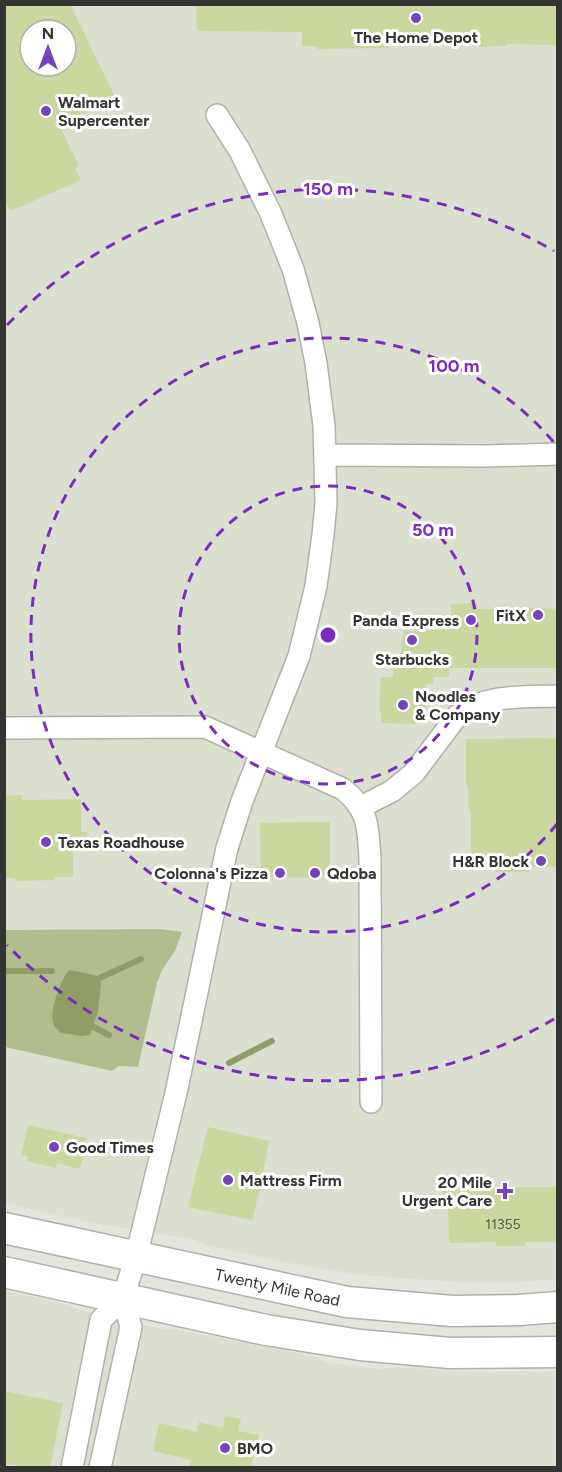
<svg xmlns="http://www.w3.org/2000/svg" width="562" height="1472" font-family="Figtree,sans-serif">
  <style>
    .built { fill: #dbdfcf; fill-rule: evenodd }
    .green { fill: #b2bd8d }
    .water { fill: #919d67 }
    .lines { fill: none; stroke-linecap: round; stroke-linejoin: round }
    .stream { stroke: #919d67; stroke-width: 6 }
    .building { fill: #cad79e; fill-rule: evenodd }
    .street-casing { stroke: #afb1aa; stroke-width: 24 }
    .secondary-casing { stroke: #afb1aa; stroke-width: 33 }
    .street { stroke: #fff; stroke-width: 21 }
    .secondary { stroke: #fff; stroke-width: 30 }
    .ring { fill: none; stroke: #7b2cbf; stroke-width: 3; stroke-dasharray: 10 8 }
    .poi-dot { fill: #7544bc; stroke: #fff; stroke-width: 2 }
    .labels { text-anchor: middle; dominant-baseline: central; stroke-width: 6; stroke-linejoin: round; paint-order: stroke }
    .number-label { font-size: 14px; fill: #5a5e4d }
    .poi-label { font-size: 16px; font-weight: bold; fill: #343532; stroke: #fff; text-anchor: start }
    .street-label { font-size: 16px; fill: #343532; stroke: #fff }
    .centre { fill: #7b2cbf; stroke: #fff; stroke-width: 3 }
    .ring-label { font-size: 18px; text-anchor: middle; font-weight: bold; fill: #7b2cbf; stroke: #fff; stroke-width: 6; stroke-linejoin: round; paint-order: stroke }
  </style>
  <rect width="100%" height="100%" fill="#e4e6de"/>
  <path class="built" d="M5,5H557V1279L503,1283H469L361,1275L278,1261L203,1244L193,1239L97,1224L5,1203V1047L112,1071L119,1066L138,1067L157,983L162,970L182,932L160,929L5,930ZM30,30H66V66H30Z
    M5,1291L69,1305L80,1310L164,1330L173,1329L316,1357L328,1363L381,1369L398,1367L470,1372L557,1371V1467L5,1468Z"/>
  <path class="green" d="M160,929L182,932L175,951L162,970L157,983L138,1067L119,1066L112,1071L5,1047V930Z"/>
  <path class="water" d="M69,970L95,975L101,983L98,1012L90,1035L82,1036L61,1033C57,1030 54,1027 53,1022C50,1009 61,979 69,970Z"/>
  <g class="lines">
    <path class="stream" d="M4,971H52
      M93,981L141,959
      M86,1023L109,1035
      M229,1063L272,1041"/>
  </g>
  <path class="building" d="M4,4H70L115,97L59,125L79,166L75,168L81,180L11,211L4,200ZM30,30H66V66H30Z
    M196,4H558V45L506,44V46L480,47V45H389L388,48L317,49V46H302V32L197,31Z
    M477,603L476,609H509V607L558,609V668H449V677H433V684H426L425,722L412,724L381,723V711H379L381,677H393L394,654H401L402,635H404V631L452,629L451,604Z
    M538,738L558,739V867H530V872H495V867H471V810H469L468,786H466V739Z
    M22,795V800L81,799V832H87V851L73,852V877H55V880L15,881V878H4V796Z
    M330,822V876H321L320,878L261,877L260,823Z
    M28,1125L86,1138L83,1159L79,1169L57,1163L56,1168L27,1161L28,1156L21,1155Z
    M208,1127L269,1141L260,1189L252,1220L188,1207Z
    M447,1186H466L467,1188L558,1187V1242H525V1246H496V1242L449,1243L448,1206H444V1190H447Z
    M4,1391L63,1403L50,1467H16L17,1465L4,1464Z
    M225,1416L241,1419L238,1431L259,1435L251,1467H189L191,1460L153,1451L159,1423L197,1432L199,1422L223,1428Z"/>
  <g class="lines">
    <g class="street-casing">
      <path id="street" d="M326,455L487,456L558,454
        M4,728L205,727L343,789C369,810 368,827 370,859L371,1102
        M361,807L392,791L414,773L457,716C485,694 524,697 558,696
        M72,1468L101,1320L123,1298L136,1257L176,1093L227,848L242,801L299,656L316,586L323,535L326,503L324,426L316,363L308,323L293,269L271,214L240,151L217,115
        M100,1468L131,1327L123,1298"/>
    </g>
    <g class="secondary-casing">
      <g id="secondary">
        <path id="s1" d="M4,1228L347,1302L452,1311L519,1310L558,1307"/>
        <path d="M4,1272L266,1330L360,1345L450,1353L558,1352"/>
      </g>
    </g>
    <use href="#street" class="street"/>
    <use href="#secondary" class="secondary"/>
  </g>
  <g class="ring">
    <circle cx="328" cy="635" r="149"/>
    <path d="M557 824A297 297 0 1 1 557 446"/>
    <path d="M554 1019A446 446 0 0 1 7 945M7 325A446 446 0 0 1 554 251"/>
  </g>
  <g class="poi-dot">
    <circle cx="416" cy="18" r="6"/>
    <circle cx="46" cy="111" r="6"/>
    <circle cx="538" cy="615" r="6"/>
    <circle cx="471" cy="620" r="6"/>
    <circle cx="412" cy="640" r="6"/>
    <circle cx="403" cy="705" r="6"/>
    <circle cx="46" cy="842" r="6"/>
    <circle cx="541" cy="861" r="6"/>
    <circle cx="280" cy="873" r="6"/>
    <circle cx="315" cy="873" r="6"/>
    <circle cx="54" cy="1147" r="6"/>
    <circle cx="228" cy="1180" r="6"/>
    <path d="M502 1182h6v6h6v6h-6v6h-6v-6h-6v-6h6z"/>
    <circle cx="225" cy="1448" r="6"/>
  </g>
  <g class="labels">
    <g class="number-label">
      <text x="503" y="1224">11355</text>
    </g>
    <g class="poi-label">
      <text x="416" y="37" text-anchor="middle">The Home Depot</text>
      <text x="58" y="102">Walmart<tspan x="58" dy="18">Supercenter</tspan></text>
      <text x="526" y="615" text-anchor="end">FitX</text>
      <text x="459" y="620" text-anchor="end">Panda Express</text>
      <text x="412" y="659" text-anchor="middle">Starbucks</text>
      <text x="415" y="696">Noodles<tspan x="415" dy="18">&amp; Company</tspan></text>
      <text x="58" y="842">Texas Roadhouse</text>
      <text x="529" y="861" text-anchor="end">H&amp;R Block</text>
      <text x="268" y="873" text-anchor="end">Colonna's Pizza</text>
      <text x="327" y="873">Qdoba</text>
      <text x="66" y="1147">Good Times</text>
      <text x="240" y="1180">Mattress Firm</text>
      <text x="492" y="1182" text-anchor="end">20 Mile<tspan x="492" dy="18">Urgent Care</tspan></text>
      <text x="237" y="1448">BMO</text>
    </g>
    <g class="street-label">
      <text stroke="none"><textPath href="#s1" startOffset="280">Twenty Mile Road</textPath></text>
    </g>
  </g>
  <circle cx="328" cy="635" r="9" class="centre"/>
  <g class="ring-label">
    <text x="328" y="195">150 m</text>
    <text x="454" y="372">100 m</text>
    <text x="433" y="536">50 m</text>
  </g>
  <rect width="562" height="1472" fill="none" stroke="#343532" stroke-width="12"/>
  <g transform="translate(48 48)"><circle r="28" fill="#ffffff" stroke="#aeaead" stroke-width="1.5"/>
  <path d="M0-4.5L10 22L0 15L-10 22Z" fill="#7544bc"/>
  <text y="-9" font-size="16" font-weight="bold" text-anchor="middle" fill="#343532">N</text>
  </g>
</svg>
